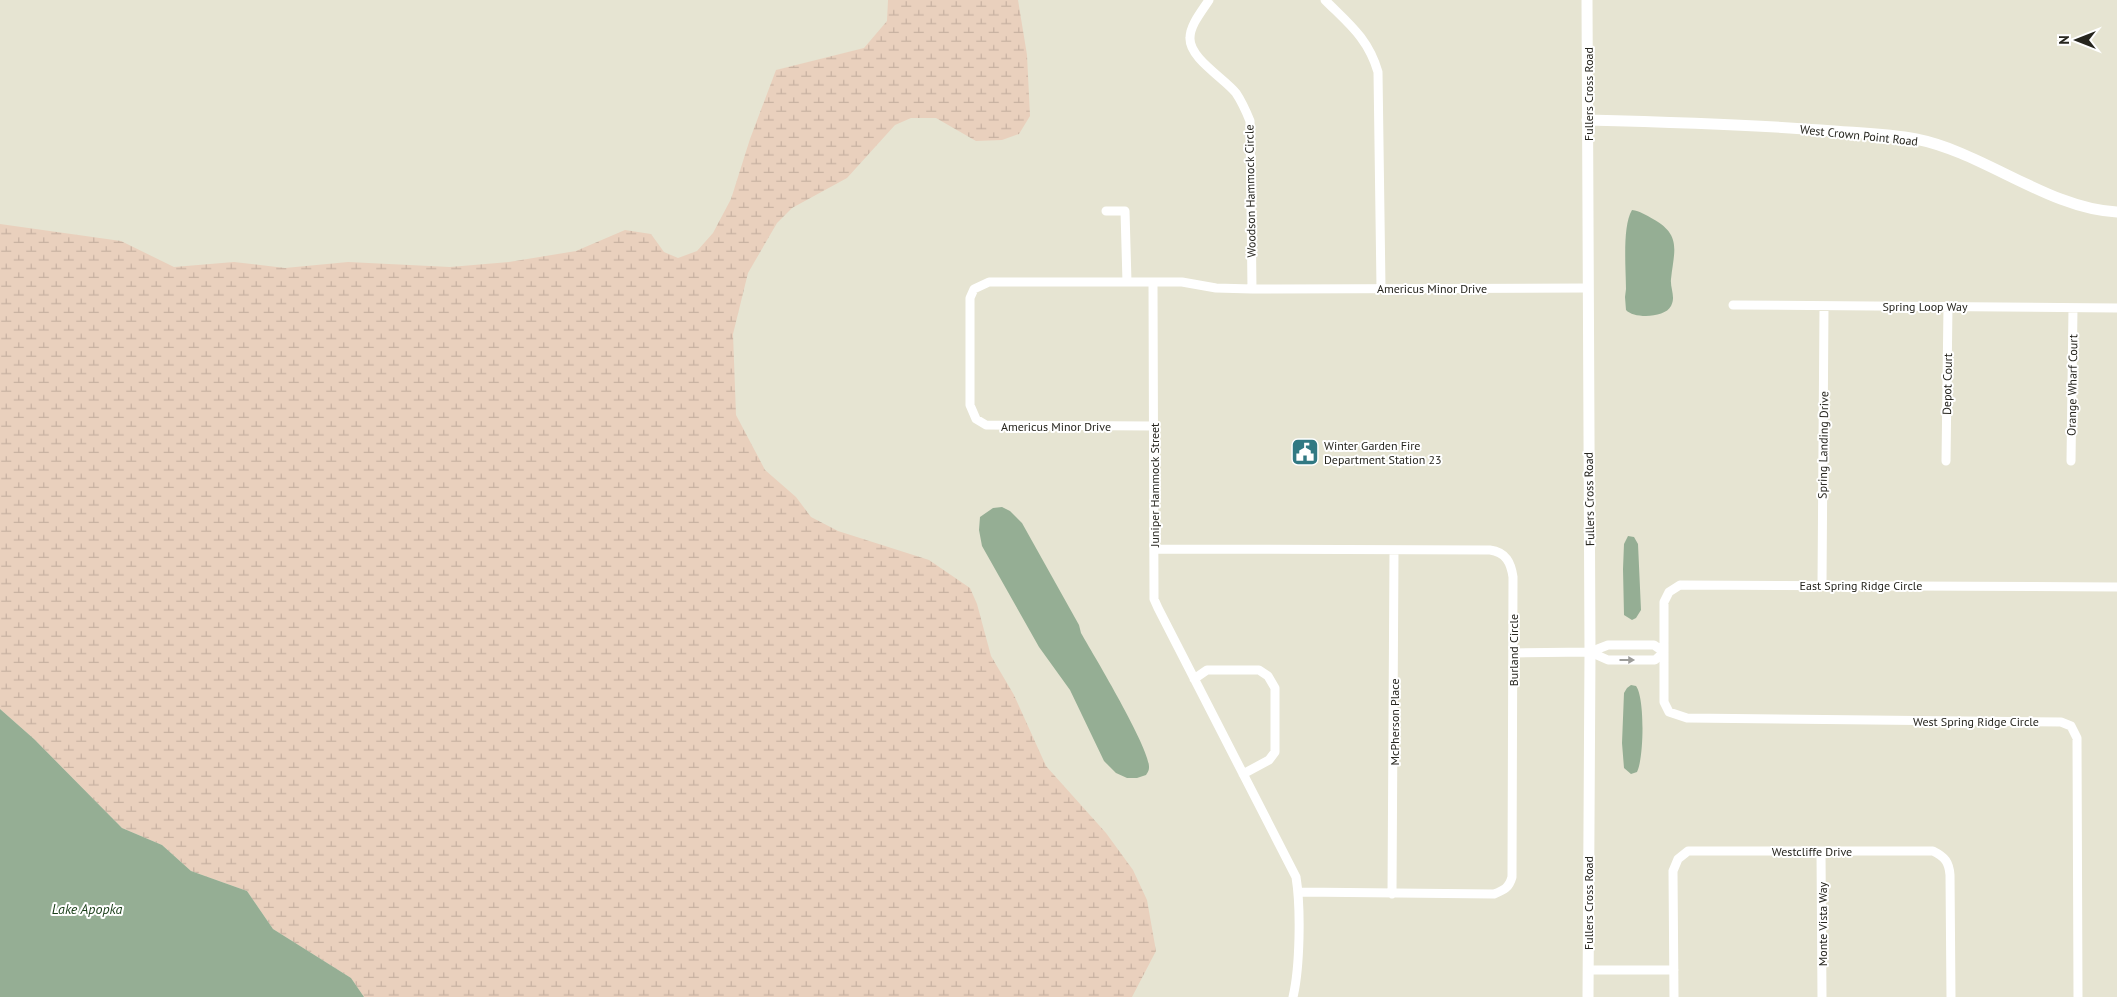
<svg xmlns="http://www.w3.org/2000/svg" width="2117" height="997" font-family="'PT Sans',sans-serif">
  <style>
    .wetland { fill: url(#wetland-marsh) }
    .water { fill: #95ae94 }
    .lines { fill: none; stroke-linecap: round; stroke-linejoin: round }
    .street { stroke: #fff; stroke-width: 9 }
    .secondary { stroke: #fff; stroke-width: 11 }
    .oneway { fill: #9d9d9a }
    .labels { text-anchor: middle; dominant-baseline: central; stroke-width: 4; stroke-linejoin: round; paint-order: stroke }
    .street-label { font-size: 12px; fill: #26251e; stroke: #fff }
    .poi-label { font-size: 12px; fill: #26251e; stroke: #fff; text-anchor: start }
    .water-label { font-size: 14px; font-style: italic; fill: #1a3f19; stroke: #fff }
  </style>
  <defs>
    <pattern id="wetland-marsh" width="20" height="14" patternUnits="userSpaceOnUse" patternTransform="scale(1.25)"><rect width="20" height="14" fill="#e9d0bd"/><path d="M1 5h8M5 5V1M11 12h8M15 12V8" fill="none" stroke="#c8b2a2"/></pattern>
  </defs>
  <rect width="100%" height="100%" fill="#e6e4d2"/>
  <path class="wetland" d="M888,0H1018L1027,55L1030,116L1019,134L1002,140L976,141L936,118H911L895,125L847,178L792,208L777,223L748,273L733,334L736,415L765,470L796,497L811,517L838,531L929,560L970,588L977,604L991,656L1014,695L1046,766L1106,833L1133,870L1147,900L1156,951L1132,997H364L351,978L273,929L247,891L191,871L162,845L122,828L34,739L0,709V224L121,241L174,267L234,262L285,268L348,262L450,267L509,262L576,251L625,230L651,234L664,252L678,258L697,251L713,233L731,199L750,139L776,70L864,48L887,21Z"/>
  <path class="water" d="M1632,210C1640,211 1646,215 1653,219C1682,235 1674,251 1671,279C1670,288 1676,297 1671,306C1665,318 1634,319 1626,310L1625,297L1626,289C1626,270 1622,226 1632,210Z
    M1002,507L1010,511L1022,523L1079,625L1081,633C1093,654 1151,750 1149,768C1149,771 1147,773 1146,775L1137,778H1127L1116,773L1104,761L1070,690L1039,647L982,546L979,530L980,517L993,508Z
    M1628,536L1634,537L1638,544L1641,610L1636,618L1632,620L1624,615L1623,569L1624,544Z
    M1631,685L1636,686C1645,698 1644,758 1637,772L1631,774L1624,768L1622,743L1624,693L1627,688Z
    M0,709L34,739L122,828L162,845L191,871L247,891L273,929L351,978L364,997H0Z"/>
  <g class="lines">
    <path class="street" d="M1209,0C1202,11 1190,25 1190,38C1189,58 1224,78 1236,93C1242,102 1246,111 1250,121L1252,289
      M1325,0C1349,24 1368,38 1378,72L1381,288
      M1106,211H1125L1127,282
      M1153,282L1154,599L1158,608L1296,877C1301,908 1300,967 1293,997
      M1733,305L2117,308
      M1153,426L986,425L976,419L970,405V298L974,289L989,282H1182L1216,288L1252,289L1588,288
      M1946,461L1948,306
      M2071,461L2073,308
      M1154,549L1490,550C1506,552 1511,563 1513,577L1512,877C1509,888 1504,890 1494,894L1299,892
      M1822,585L1824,306
      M1590,652L1608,660H1655L1664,652
      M1513,653L1590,652L1608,645H1654L1664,652
      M1194,679L1207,670H1259L1268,676L1275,688V752L1269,760L1243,774
      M1821,851L1822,997
      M1392,894L1394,550
      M1588,970H1674
      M1674,997L1673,871L1678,859L1688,851H1933C1945,857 1949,862 1950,875L1951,997
      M2078,997L2077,738L2071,726L2061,722L1687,718L1669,712L1664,702V602L1669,592L1680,585L2117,587"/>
    <path class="secondary" d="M1587,0L1590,652L1588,997
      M1587,120C1666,122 1744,124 1821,130C1852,133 1885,133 1916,139C1983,152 2049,209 2117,212"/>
  </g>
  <defs><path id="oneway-solid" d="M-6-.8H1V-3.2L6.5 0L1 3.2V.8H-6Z" transform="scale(1.25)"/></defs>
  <use class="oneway" href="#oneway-solid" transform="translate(1627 660)"/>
  <defs>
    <g id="civic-square" transform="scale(1.4375)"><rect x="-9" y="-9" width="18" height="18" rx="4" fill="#317983" stroke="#fff"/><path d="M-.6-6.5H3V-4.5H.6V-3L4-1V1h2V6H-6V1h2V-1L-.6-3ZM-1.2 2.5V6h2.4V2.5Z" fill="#fff"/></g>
  </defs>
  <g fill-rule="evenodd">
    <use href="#civic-square" x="1305" y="452"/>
  </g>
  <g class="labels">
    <g class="street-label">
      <text transform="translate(1588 94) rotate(-90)">Fullers Cross Road</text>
      <text transform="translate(1859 135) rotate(6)">West Crown Point Road</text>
      <text transform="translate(1250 191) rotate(-91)">Woodson Hammock Circle</text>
      <text x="1432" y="288">Americus Minor Drive</text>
      <text x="1925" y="306">Spring Loop Way</text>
      <text transform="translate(1947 384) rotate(-89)">Depot Court</text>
      <text transform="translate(2072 385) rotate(-89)">Orange Wharf Court</text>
      <text x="1056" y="426">Americus Minor Drive</text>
      <text transform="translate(1823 445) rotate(-89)">Spring Landing Drive</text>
      <text transform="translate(1154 485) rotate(-90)">Juniper Hammock Street</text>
      <text transform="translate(1589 499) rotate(-91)">Fullers Cross Road</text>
      <text x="1861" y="585">East Spring Ridge Circle</text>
      <text transform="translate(1513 650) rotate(-90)">Burland Circle</text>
      <text x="1976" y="721">West Spring Ridge Circle</text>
      <text transform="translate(1394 722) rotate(-90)">McPherson Place</text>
      <text x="1812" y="851">Westcliffe Drive</text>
      <text transform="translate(1588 903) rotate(-90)">Fullers Cross Road</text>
      <text transform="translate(1822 924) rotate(-90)">Monte Vista Way</text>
    </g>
    <g class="poi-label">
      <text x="1324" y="445">Winter Garden Fire<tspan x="1324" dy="14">Department Station 23</tspan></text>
    </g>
    <g class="water-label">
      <text x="87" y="909">Lake Apopka</text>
    </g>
  </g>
  <g transform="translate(2077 40) rotate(270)" stroke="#ffffff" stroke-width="4" paint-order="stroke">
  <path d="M0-4L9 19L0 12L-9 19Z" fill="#26251e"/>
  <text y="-8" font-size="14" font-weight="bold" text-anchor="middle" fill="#26251e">N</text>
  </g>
</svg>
